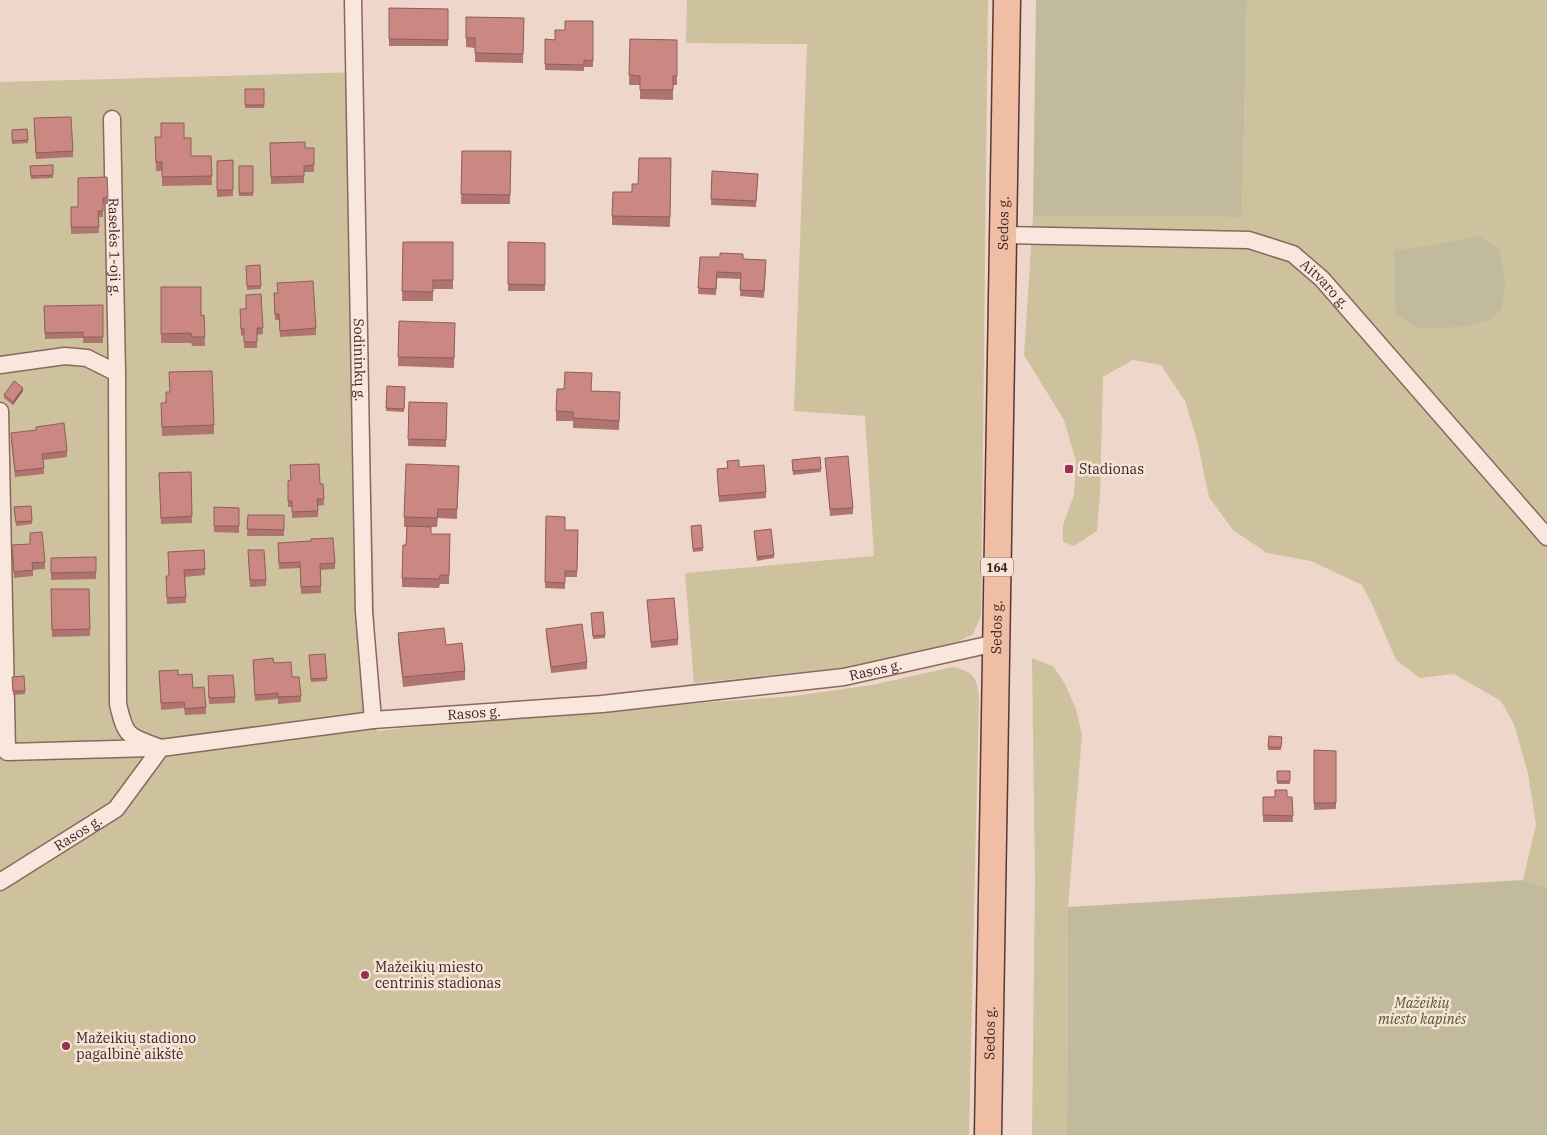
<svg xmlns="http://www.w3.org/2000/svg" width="1547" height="1135" font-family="'IBM Plex Serif',serif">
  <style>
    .green { fill: #cdc29d }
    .cemetery { fill: #c2ba9c }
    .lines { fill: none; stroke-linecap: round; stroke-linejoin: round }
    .minor-casing { stroke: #8b675e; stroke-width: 19 }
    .primary-casing { stroke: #593732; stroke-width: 29 }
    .minor { stroke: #f9e7dd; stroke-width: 16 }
    .primary { stroke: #efbea4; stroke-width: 26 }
    .wall { fill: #af746f }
    .shaded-wall { fill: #8e5e5a }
    .building { fill: #cb8781; stroke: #8e5e5a }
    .poi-dot { fill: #992f53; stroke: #f6e4d9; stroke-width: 2 }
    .labels { text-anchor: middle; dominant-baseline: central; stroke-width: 5; stroke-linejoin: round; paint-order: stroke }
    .shield { fill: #f6e4d9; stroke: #745e58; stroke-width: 1 }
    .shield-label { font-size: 12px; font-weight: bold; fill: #3c2521 }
    .street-label { font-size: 14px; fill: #3c2521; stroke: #f6e4d9 }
    .poi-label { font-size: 14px; fill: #3c2521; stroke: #f6e4d9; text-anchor: start }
    .park-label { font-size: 14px; font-style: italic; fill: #585428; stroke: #f6e4d9 }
  </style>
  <rect width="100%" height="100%" fill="#eed7ca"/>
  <path class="green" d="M687,0H988L981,616L973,634L956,643L852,667L694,683L685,573L874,556L865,416L794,411L807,44L686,43Z
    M1247,0H1547V888L1523,880L1536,824L1528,773L1514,724L1501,701L1454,674L1420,678L1396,660L1372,604L1362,585L1311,561L1267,553L1233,530L1209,497L1197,440L1185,401L1161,365L1133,360L1103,377L1100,494L1097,531L1074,546L1063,542V525L1074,495L1076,461L1064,420L1024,355L1033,216L1242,217Z
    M362,72L377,731L487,719L794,696L872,685L953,667C972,671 977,677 979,696L969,1135H0V82Z
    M1032,658L1054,667L1066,686L1076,709L1082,735L1068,907L1067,1135H1032L1035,879Z"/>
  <path class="cemetery" d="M1036,0H1247L1242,217L1033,216Z
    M1479,236L1499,249L1505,283L1502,308L1491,319L1465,327L1417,328L1396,314L1394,285L1395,250L1428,246Z
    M1523,880L1547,888V1135H1067L1068,907Z"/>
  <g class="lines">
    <g class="minor-casing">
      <g id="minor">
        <path id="s1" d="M353,0L364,612L373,720"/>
        <path id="s2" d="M112,119L117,373"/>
        <path id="s3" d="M1003,235L1249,240L1293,254L1322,279L1547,537"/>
        <path d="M0,365L65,356L87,358L117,373L118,704C126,739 129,736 161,748"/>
        <path d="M0,411L7,752L151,748"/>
        <path id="s4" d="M0,882L116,809L161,748L373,720L602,704L844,677L996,643"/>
      </g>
    </g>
    <g class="primary-casing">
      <g id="primary">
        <path id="s5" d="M988,1135L1007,0"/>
      </g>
    </g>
    <use href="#minor" class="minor"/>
    <use href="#primary" class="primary"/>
  </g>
  <path class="wall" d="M389,8L448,9V46H389Z
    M466,17L524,18L523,63L475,62V48L466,47Z
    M593,21V67H584V71L545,70V39L555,40L565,30Z
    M630,39L677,40V85H673V100L640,99V85H629Z
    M245,89H264V108H245Z
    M34,125L73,151V157L36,159Z
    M27,129L28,143L12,144V130Z
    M155,137L184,138L191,156H211L212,185L162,186V171H156Z
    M270,143L305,148L314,165V172H304V183L271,184Z
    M462,151H511L510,204H461Z
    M671,158L670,227L612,225V216L638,184Z
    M233,160V196L217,197V161Z
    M53,165V178L31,179L30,166Z
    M239,166H253V196H239Z
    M712,171L758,174L756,207L711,205Z
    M107,177L108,204H103V217H98L99,233L71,234V207H78Z
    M403,242H453V289H433V301H402Z
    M508,242L545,243V291H508Z
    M700,257L743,259L766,267L764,298L740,296L741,279L717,278L716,295L698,294Z
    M260,265L261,289L247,290L246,266Z
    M161,287L201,316L204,315L205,346H192L191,343H161Z
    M261,294L263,334L257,335V348H244V335L241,336L240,309H246Z
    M274,300L316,328V335L280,337L279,320H275Z
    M103,305V343H83V338L45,339L44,306Z
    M399,321L455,332L454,368L398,366Z
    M387,386L405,387L404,412L386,411Z
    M23,391L13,405L4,398V395Z
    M591,391L620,401L619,430L573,428V421H556V411Z
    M169,392L214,425V434L162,436L161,412Z
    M409,402L447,403L446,447L408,446Z
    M11,433L67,451V457L43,460L44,474L15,477L11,440Z
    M820,457L821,472L793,475L792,460Z
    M825,458L853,508V514L830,516Z
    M727,461L739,467L766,492V498L719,502L717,469L727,468Z
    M459,466L457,519L438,518L437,527H431V534H450L449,584H440L439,588L402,587V578L406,545L407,527H404V517Z
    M191,472L192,523L161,524L159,473Z
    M288,481L323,484L324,505L318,506V517L292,518V507H288Z
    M31,506L32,524L16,526L14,507Z
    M214,507L239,508V533L214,532Z
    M248,515H284V536H247Z
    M546,516L565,530H578L577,577H565V589L545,588Z
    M691,530L703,548V551L693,552Z
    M754,531L774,555V558L757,561Z
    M30,533L45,562V569L33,570V576L14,578L12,545L30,544Z
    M278,543L335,563V569L321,570V593L301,594L300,568L279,569Z
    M168,552L205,569V575L185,577L186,603L167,604L166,576H169Z
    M96,557V579L51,580V558Z
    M248,557L266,580V586L250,587Z
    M51,589H89L90,636L52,637Z
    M647,600L678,639V645L651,648Z
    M591,616L605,635V638L593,639Z
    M546,629L587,662V669L551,673L546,635Z
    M398,633L446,645L465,671V680L403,687L398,642Z
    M325,654L327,681L311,682L309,655Z
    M253,660L292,677L301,696V702L278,704V699L255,701Z
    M159,671L178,675L193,688L206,707V714L185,715L184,708L161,710Z
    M24,676L25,694L13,695L12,677Z
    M208,676L235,697V703L209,704Z
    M1269,736L1282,737L1281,750H1268Z
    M1314,750L1336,751V809L1314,810Z
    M1277,771H1290V784H1277Z
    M1263,797H1292L1293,822H1263Z"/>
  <path class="shaded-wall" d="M23,388V391L13,405V402Z"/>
  <path class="building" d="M389,8L448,9V40L389,39Z
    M466,17L524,18L523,54L475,53V38H466Z
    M565,21H593V61L584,60V65L545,64V39L555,40V30H565Z
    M630,39L677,40V76H673V90H640V76L629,75Z
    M245,89H264V105H245Z
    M71,117L73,151L36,153L34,118Z
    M161,123H184V138H191V156H211L212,176L162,177V162H156L155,137H161Z
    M27,129L28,140L12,141V130Z
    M305,142V148H314V165L304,166V176L271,177L270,143Z
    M462,151H511L510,195L461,194Z
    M639,158H671L670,217L612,216L613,192H632V184H638Z
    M233,160V190H217V161Z
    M53,165V175L31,176L30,166Z
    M239,166H253V193H239Z
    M712,171L758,174L756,201L711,199Z
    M107,177L108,197L103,198V211H98L99,227H71V207H78V178Z
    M403,242H453V280H433V292L402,291Z
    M508,242L545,243V285L508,284Z
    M720,253L743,254V259L766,260L764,291L740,290L741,273L717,272L716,289L698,288L700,257H720Z
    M260,265L261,286H247L246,266Z
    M313,281L316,328L280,331L279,314H275L274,293H278L277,283Z
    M161,287H201V316L204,315L205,337H192L191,333L161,334Z
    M261,294L263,328H257V342H244V329H241L240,309H246V295Z
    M103,305V337H83V332L45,333L44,306Z
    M399,321L455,323L454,358L398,357Z
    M212,371L214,425L162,427L161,403H166V392H170L169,372Z
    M565,372L592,373L591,391L620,392L619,421L573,418V412L556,411L557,389H564Z
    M14,381L23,388L13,402L4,395Z
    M387,386L405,387L404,409L386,408Z
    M409,402L447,403L446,440L408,439Z
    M64,423L67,451L42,454L44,468L15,471L11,433L36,430V427Z
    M848,456L853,508L830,509L825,458Z
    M820,457L821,469L793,471L792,460Z
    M739,460V467L764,465L766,492L719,496L717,469L728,468L727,461Z
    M319,464L320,484H323L324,499H317L318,511L292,512V501H288V481L291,480L290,465Z
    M406,464L459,466L457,509H438L437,518L404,517Z
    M191,472L192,516L161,518L159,473Z
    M31,506L32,521L16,522L14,507Z
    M214,507L239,508V526H214Z
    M248,515H284V530L247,529Z
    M546,516L565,517V530H578L577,571H565V583L545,582Z
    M701,525L703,548L693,549L691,526Z
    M407,526L431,527V534H450L449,575H440L439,579L402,578L403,545H406Z
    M771,529L774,555L757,557L754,531Z
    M42,532L45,562L32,563L33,570L14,572L12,545L30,544V533Z
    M333,538L335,563L320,564L321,586L301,587L300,562L279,563L278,543L311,541V539Z
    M204,550L205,569L184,570L186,597L167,598L166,576H169L168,552Z
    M248,550H264L266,580H250Z
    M96,557V572L51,573V558Z
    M51,589H89L90,629L52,630Z
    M674,598L678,639L651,642L647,600Z
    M603,612L605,635L593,636L591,613Z
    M582,624L587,662L551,667L546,629Z
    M444,628L446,645L462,643L465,671L403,677L398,633Z
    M325,654L327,678L311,679L309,655Z
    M273,658L274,663L291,662L292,677H299L301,696L278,697V693L255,695L253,660Z
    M178,670V675L192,674L193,688L204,687L206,707L185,709L184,702L161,703L159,671Z
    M233,675L235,697L209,698L208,676Z
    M24,676L25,691H13L12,677Z
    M1269,736L1282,737L1281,747H1268Z
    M1314,750L1336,751V803H1314Z
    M1277,771H1290V781H1277Z
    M1275,790H1287V797H1292L1293,816L1263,815V797H1275Z"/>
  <g class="poi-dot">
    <rect x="1064" y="464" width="10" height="10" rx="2.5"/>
    <circle cx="365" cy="975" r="5"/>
    <circle cx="66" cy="1046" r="5"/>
  </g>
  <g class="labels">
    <rect class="shield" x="981" y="557.5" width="32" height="19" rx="4"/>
    <g class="shield-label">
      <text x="997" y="567">164</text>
    </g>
    <g class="street-label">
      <text stroke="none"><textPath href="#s5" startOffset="912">Sedos g.</textPath></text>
      <text stroke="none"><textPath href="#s2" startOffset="128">Raselės 1-oji g.</textPath></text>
      <text stroke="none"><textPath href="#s3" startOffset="336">Aitvaro g.</textPath></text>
      <text stroke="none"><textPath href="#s1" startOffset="360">Sodininkų g.</textPath></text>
      <text stroke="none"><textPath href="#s5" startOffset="508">Sedos g.</textPath></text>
      <text stroke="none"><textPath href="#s4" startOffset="932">Rasos g.</textPath></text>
      <text stroke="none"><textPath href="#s4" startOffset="528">Rasos g.</textPath></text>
      <text stroke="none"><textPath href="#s4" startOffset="92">Rasos g.</textPath></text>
      <text stroke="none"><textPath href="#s5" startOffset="102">Sedos g.</textPath></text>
    </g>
    <g class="poi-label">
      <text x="1079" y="469">Stadionas</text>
      <text x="375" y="967">Mažeikių miesto<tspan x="375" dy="16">centrinis stadionas</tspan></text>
      <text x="76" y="1038">Mažeikių stadiono<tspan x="76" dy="16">pagalbinė aikštė</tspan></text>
    </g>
    <g class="park-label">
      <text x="1422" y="1003">Mažeikių<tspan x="1422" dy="16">miesto kapinės</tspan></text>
    </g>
  </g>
</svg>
